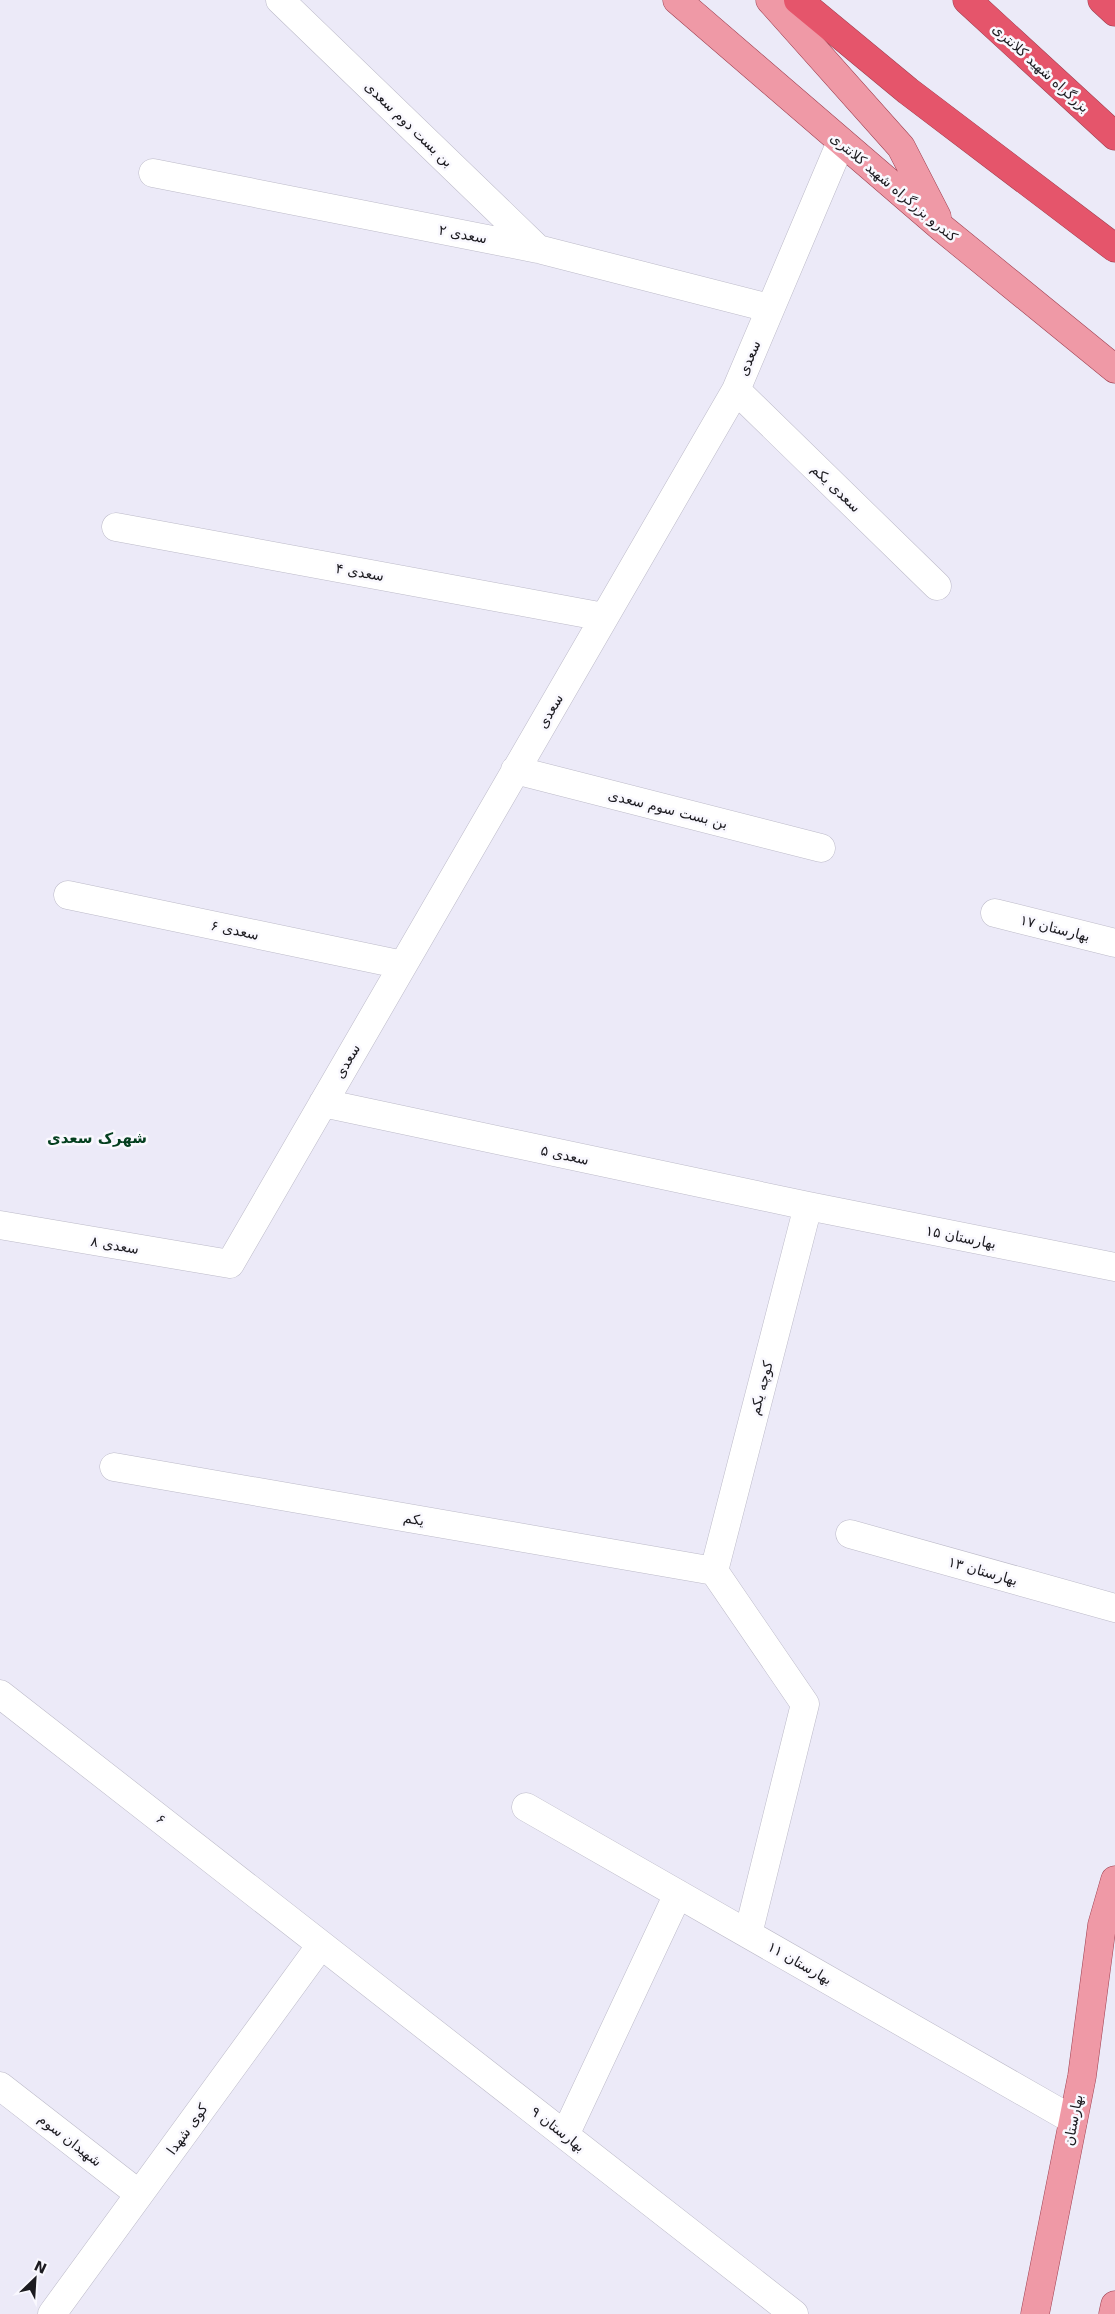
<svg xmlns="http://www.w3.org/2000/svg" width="1115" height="2314" font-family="'DejaVu Sans','Noto Sans Arabic',sans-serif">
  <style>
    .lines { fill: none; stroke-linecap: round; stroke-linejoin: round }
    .minor-casing { stroke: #bcbac8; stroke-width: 29 }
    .major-casing { stroke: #9f4151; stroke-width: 29 }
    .highway-casing { stroke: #9f4151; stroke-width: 29 }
    .minor { stroke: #fff; stroke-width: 28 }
    .major { stroke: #ef99a6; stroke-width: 28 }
    .highway { stroke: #e5556b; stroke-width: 28 }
    .labels { text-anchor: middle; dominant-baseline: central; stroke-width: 5; stroke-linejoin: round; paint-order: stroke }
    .street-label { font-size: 14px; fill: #1c1b20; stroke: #f9f8fe }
    .neighbourhood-label { font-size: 15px; font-weight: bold; fill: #043f1f; stroke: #f9f8fe }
  </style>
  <rect width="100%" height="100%" fill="#eceaf8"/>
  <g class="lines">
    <g class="minor-casing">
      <path id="minor" d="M280,0L538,249
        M153,173L538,249L769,308
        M736,390L937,586
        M116,527L604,617
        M515,770L821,848
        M68,895L403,965
        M995,913L1115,943
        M323,1103L808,1206L1115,1267
        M0,1225L230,1264L736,390L841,142
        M114,1467L714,1571
        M850,1534L1115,1608
        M714,1571L805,1704L748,1934
        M714,1571L808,1206
        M0,1694L794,2314
        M526,1807L1073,2120
        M0,2086L139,2194
        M565,2135L678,1894
        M52,2314L321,1945"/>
    </g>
    <g class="major-casing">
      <path id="major" d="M677,0L942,228L1115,369
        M770,0L901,147L937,217
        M1035,2314L1082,2076L1102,1925L1115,1880
        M1113,2314L1115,2305"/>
    </g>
    <g class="highway-casing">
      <path id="highway" d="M798,0L908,91L1115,248
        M967,0L1115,136
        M1102,0L1115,12"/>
    </g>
    <use href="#minor" class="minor"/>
    <use href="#major" class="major"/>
    <use href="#highway" class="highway"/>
  </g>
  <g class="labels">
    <g class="street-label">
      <text transform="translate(1041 68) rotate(42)">بزرگراه شهید کلانتری</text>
      <text transform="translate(409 124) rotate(44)">بن بست دوم سعدی</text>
      <text transform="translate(894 187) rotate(40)">کندرو بزرگراه شهید کلانتری</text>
      <text transform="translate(463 234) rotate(11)">سعدی ۲</text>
      <text transform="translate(749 358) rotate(-67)">سعدی</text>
      <text transform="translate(836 488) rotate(44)">سعدی یکم</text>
      <text transform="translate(360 572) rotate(10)">سعدی ۴</text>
      <text transform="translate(550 711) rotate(-60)">سعدی</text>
      <text transform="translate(668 809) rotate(14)">بن بست سوم سعدی</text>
      <text transform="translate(1055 928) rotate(14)">۱۷ بهارستان</text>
      <text transform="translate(235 930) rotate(12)">سعدی ۶</text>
      <text transform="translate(347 1061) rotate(-60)">سعدی</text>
      <text transform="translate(565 1155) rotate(12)">سعدی ۵</text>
      <text transform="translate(961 1237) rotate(11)">۱۵ بهارستان</text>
      <text transform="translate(115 1245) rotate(10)">سعدی ۸</text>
      <text transform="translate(761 1388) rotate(-75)">کوچه یکم</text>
      <text transform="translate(414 1519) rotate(10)">یکم</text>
      <text transform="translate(983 1571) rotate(16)">۱۳ بهارستان</text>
      <text transform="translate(161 1819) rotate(38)">۶</text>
      <text transform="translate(800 1963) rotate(30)">۱۱ بهارستان</text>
      <text transform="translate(1073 2120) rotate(-79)">بهارستان</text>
      <text transform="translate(187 2129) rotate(-54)">کوی شهدا</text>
      <text transform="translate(558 2129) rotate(38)">۹ بهارستان</text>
      <text transform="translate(70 2140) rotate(38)">شهیدان سوم</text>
    </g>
    <g class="neighbourhood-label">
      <text x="97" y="1138">شهرک سعدی</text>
    </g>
  </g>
  <g transform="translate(35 2279) rotate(25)" stroke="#f9f8fe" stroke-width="4" paint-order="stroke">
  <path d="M0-4L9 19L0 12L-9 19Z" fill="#1c1b20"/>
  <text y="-8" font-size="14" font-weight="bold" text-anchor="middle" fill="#1c1b20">N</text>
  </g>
</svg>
